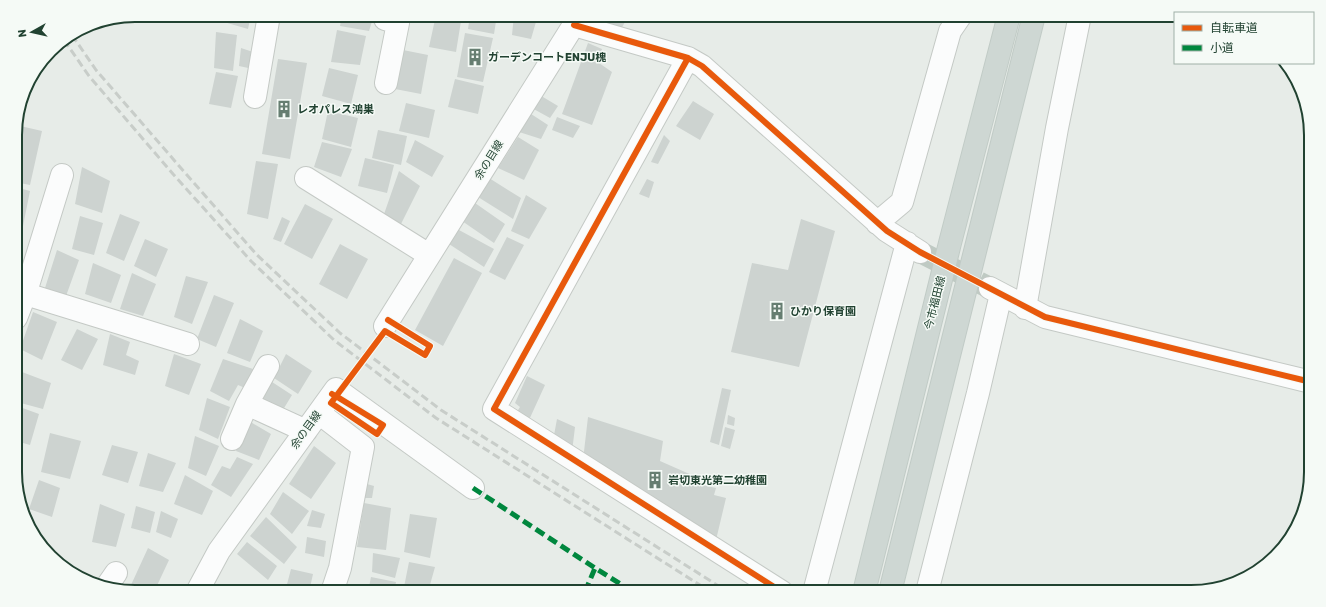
<svg xmlns="http://www.w3.org/2000/svg" width="1326" height="607" font-family="Rubik,'Noto Sans JP',sans-serif">
  <style>
    .building { fill: #cdd3d0 }
    .lines { fill: none; stroke-linecap: round; stroke-linejoin: round }
    .minor-tunnel { stroke: #bfcac3; stroke-width: 22; stroke-dasharray: 22 11; stroke-linecap: butt }
    .minor-casing { stroke: #c4c9c5; stroke-width: 24 }
    .major-casing { stroke: #c1cbc6; stroke-width: 24 }
    .minor { stroke: #fbfcfc; stroke-width: 22 }
    .major { stroke: #ced7d3; stroke-width: 22 }
    .rail { stroke: #c8cdc9; stroke-width: 3; stroke-dasharray: 8 4; stroke-linecap: butt }
    .quiet { stroke: #00873e; stroke-width: 5; stroke-dasharray: 10 5; stroke-linecap: butt }
    .cycleway-casing { stroke: #f5faf6; stroke-width: 8 }
    .cycleway { stroke: #e8590c; stroke-width: 6 }
    .labels { text-anchor: middle; dominant-baseline: central; stroke-width: 3; stroke-linejoin: round; paint-order: stroke }
    .poi-label { font-size: 11px; font-weight: bold; fill: #214231; stroke: #f5faf6; text-anchor: start }
    .street-label { font-size: 11px; fill: #214231; stroke: #f5faf6 }
    .rim { fill: none; stroke: #214231; stroke-width: 2 }
  </style>
  <rect width="100%" height="100%" fill="#e7ece8"/>
  <path class="building" d="M218,15H251L248,29L217,20Z
    M342,15H374L369,31L340,26Z
    M401,15H417V19Z
    M436,15H462L456,52L429,47Z
    M470,15H497L494,34L468,29Z
    M514,15H538L531,39L512,35Z
    M602,15H629L621,29L600,19Z
    M337,30L366,36L360,65L331,62Z
    M216,32L237,35L233,71L214,68Z
    M465,33L493,38L483,82L457,77Z
    M588,43L602,49L599,63L612,72L592,125L562,114Z
    M241,48L256,53L253,69L239,66Z
    M403,50L428,55L421,94L395,89Z
    M278,59L307,63L290,159L262,154Z
    M329,68L358,75L351,104L322,96Z
    M216,72L238,76L231,108L209,104Z
    M455,79L484,86L478,114L448,107Z
    M538,94L558,106L550,118L530,107Z
    M693,101L714,114L700,140L676,126Z
    M406,103L435,110L429,138L399,131Z
    M328,111L358,118L351,147L322,139Z
    M528,112L548,125L541,139L516,131Z
    M557,117L580,126L573,138L552,130Z
    M16,125L42,131L30,185L15,182Z
    M378,130L407,136L401,165L372,158Z
    M664,135L670,141L658,164L651,162Z
    M518,137L539,150L524,180L498,168Z
    M415,140L444,156L432,177L406,162Z
    M322,142L352,149L341,177L314,167Z
    M365,158L394,165L387,193L358,186Z
    M256,161L278,164L268,219L247,214Z
    M82,167L110,181L102,213L75,204Z
    M399,171L420,186L401,224L383,217Z
    M489,178L521,198L513,219L478,197Z
    M647,179L654,182L649,198L639,194Z
    M15,187L30,191L20,241L16,240Z
    M526,195L547,208L529,239L511,231Z
    M475,203L505,224L494,243L462,221Z
    M305,204L333,219L312,259L284,244Z
    M120,214L140,222L124,261L106,253Z
    M80,216L103,223L94,255L72,249Z
    M282,217L290,221L281,242L273,239Z
    M801,219L835,231L799,367L731,352L752,263L788,270Z
    M459,230L494,249L484,267L449,244Z
    M507,237L524,245L505,280L489,272Z
    M145,239L168,249L156,277L134,266Z
    M340,244L368,259L347,299L319,284Z
    M57,250L79,260L66,296L45,288Z
    M454,258L482,273L443,346L415,330Z
    M93,263L121,275L111,303L85,294Z
    M132,273L156,284L143,316L120,309Z
    M186,276L208,282L192,324L174,317Z
    M214,295L234,303L216,347L197,339Z
    M33,312L57,322L42,360L20,349Z
    M240,319L263,331L250,362L227,353Z
    M77,329L98,339L82,370L61,360Z
    M110,334L130,342L126,355L139,361L135,375L103,365Z
    M174,354L201,364L189,395L165,386Z
    M286,354L312,371L298,394L274,378Z
    M223,359L253,369L245,388L238,385L229,401L210,391Z
    M22,372L51,383L43,409L17,402Z
    M527,376L545,385L529,420L515,415L520,407L515,403Z
    M269,380L292,395L281,413L259,403Z
    M722,388L731,390L719,445L710,442Z
    M207,398L230,407L218,439L199,430Z
    M17,406L39,414L30,445L16,441V411Z
    M728,415L735,418L734,426L727,424Z
    M588,417L663,441L660,461L694,476L693,483L716,488L714,495L726,498L716,540L583,460Z
    M557,419L575,427L572,452L552,446Z
    M249,421L271,434L259,460L236,451Z
    M725,427L735,430L730,449L721,446Z
    M50,433L81,441L70,479L41,472Z
    M195,436L219,446L206,476L188,468Z
    M112,445L138,452L128,483L102,475Z
    M314,446L336,463L311,499L289,484Z
    M16,452L23,454L19,473L16,472Z
    M148,453L176,463L163,492L139,486Z
    M237,457L253,464L231,497L211,485L222,466L230,469Z
    M185,475L213,491L202,515L174,504Z
    M39,480L60,488L52,517L29,509Z
    M367,484L374,486L372,498H364Z
    M283,492L309,511L292,534L270,514Z
    M364,503L391,508L386,550L357,547Z
    M100,504L125,514L116,547L92,542Z
    M136,506L155,512L150,533L131,528Z
    M312,510L325,514L321,528L307,526Z
    M161,511L178,519L171,538L156,532Z
    M410,514L437,518L430,558L404,552Z
    M266,517L297,547L284,564L250,536Z
    M307,537L326,541L324,557L305,553Z
    M247,542L277,566L268,580L237,554Z
    M148,548L169,560L154,592H147L131,585Z
    M373,553L400,558L395,578L372,572Z
    M409,562L435,567L428,592H403Z
    M291,569L313,574L309,592H285Z
    M371,577L396,582L394,592H368Z
    M222,587L240,591V592H221Z"/>
  <g class="lines">
    <path class="minor-tunnel" d="M920,252L990,288"/>
    <g class="minor-casing">
      <path id="minor" d="M385,15V19L398,23L386,83
        M574,25L688,58L702,66L887,231L920,252
        M688,58L494,409L782,592
        M255,97L269,15
        M306,178L429,255
        M877,223L902,202L950,31L961,15
        M990,288L1045,317L1311,382
        M16,291L188,344
        M1025,308L1057,128L1080,15
        M16,318L25,295L62,175
        M385,326L580,15
        M247,404L306,431
        M319,413L363,447L340,568L332,592
        M232,439L247,404L268,366
        M107,586L116,573
        M197,592L219,551L336,389L473,488
        M814,592L907,243
        M927,592L978,393L1001,294"/>
    </g>
    <g class="major-casing">
      <path id="major" d="M864,592L950,243L1009,15
        M890,592L1034,15"/>
    </g>
    <use href="#minor" class="minor"/>
    <use href="#major" class="major"/>
    <path class="rail" d="M72,35L96,70L180,167L257,255L340,333L441,410L728,592
      M64,40L89,76L173,174L251,261L334,340L436,418L711,592"/>
    <path class="quiet" d="M473,488L595,568
      M585,592L595,568L633,592"/>
    <g class="cycleway-casing">
      <path id="cycleway" d="M574,25L688,58L702,66L887,231L920,252L1045,317L1311,382
        M688,58L494,409L782,592
        M332,394L339,398L383,425L377,434L331,403L385,331L425,355L430,346L388,320"/>
    </g>
    <use href="#cycleway" class="cycleway"/>
  </g>
  <defs>
    <g id="building-bare" transform="scale(1.38)"><path d="M-4-6H4V6H1V3H-1V6H-4ZM-2.5-4.3h1.7v1.8h-1.7ZM.8-4.3h1.7v1.8H.8ZM-2.5-1h1.7V.8h-1.7ZM.8-1h1.7V.8H.8Z" fill="#667e71" stroke="#f5faf6" stroke-width="2.5" paint-order="stroke"/></g>
  </defs>
  <g fill-rule="evenodd">
    <use href="#building-bare" x="475" y="57"/>
    <use href="#building-bare" x="284" y="109"/>
    <use href="#building-bare" x="777" y="311"/>
    <use href="#building-bare" x="655" y="480"/>
  </g>
  <g class="labels">
    <g class="poi-label">
      <text x="488" y="57">ガーデンコートENJU槐</text>
      <text x="297" y="109">レオパレス鴻巣</text>
      <text x="790" y="311">ひかり保育園</text>
      <text x="668" y="480">岩切東光第二幼稚園</text>
    </g>
    <g class="street-label">
      <text transform="translate(489 160) rotate(-58)">余の目線</text>
      <text transform="translate(935 303) rotate(-76)">今市福田線</text>
      <text transform="translate(306 430) rotate(-54)">余の目線</text>
    </g>
  </g>
  <path d="M0 0H1326V607H0ZM135 22H1191A113 113 0 0 1 1304 135V472A113 113 0 0 1 1191 585H135A113 113 0 0 1 22 472V135A113 113 0 0 1 135 22Z" fill="#f5faf6" fill-rule="evenodd"/>
  <path class="rim" d="M135 22H1191A113 113 0 0 1 1304 135V472A113 113 0 0 1 1191 585H135A113 113 0 0 1 22 472V135A113 113 0 0 1 135 22Z"/>
  <rect x="1174" y="12" width="140" height="52" fill="#f5faf6" stroke="#a0b0a7"/>
  <rect x="1182" y="25" width="20" height="6" fill="#e8590c" stroke="#a0b0a7"/>
  <text x="1210" y="32" font-size="12" fill="#214231">自転車道</text>
  <rect x="1182" y="45" width="20" height="6" fill="#00873e" stroke="#a0b0a7"/>
  <text x="1210" y="52" font-size="12" fill="#214231">小道</text>
  <g transform="translate(32 32) rotate(262)" stroke="#f5faf6" stroke-width="3" paint-order="stroke">
  <path d="M0-3L7 15L0 10L-7 15Z" fill="#214231"/>
  <text y="-6" font-size="11" font-weight="bold" text-anchor="middle" fill="#214231">N</text>
  </g>
</svg>
